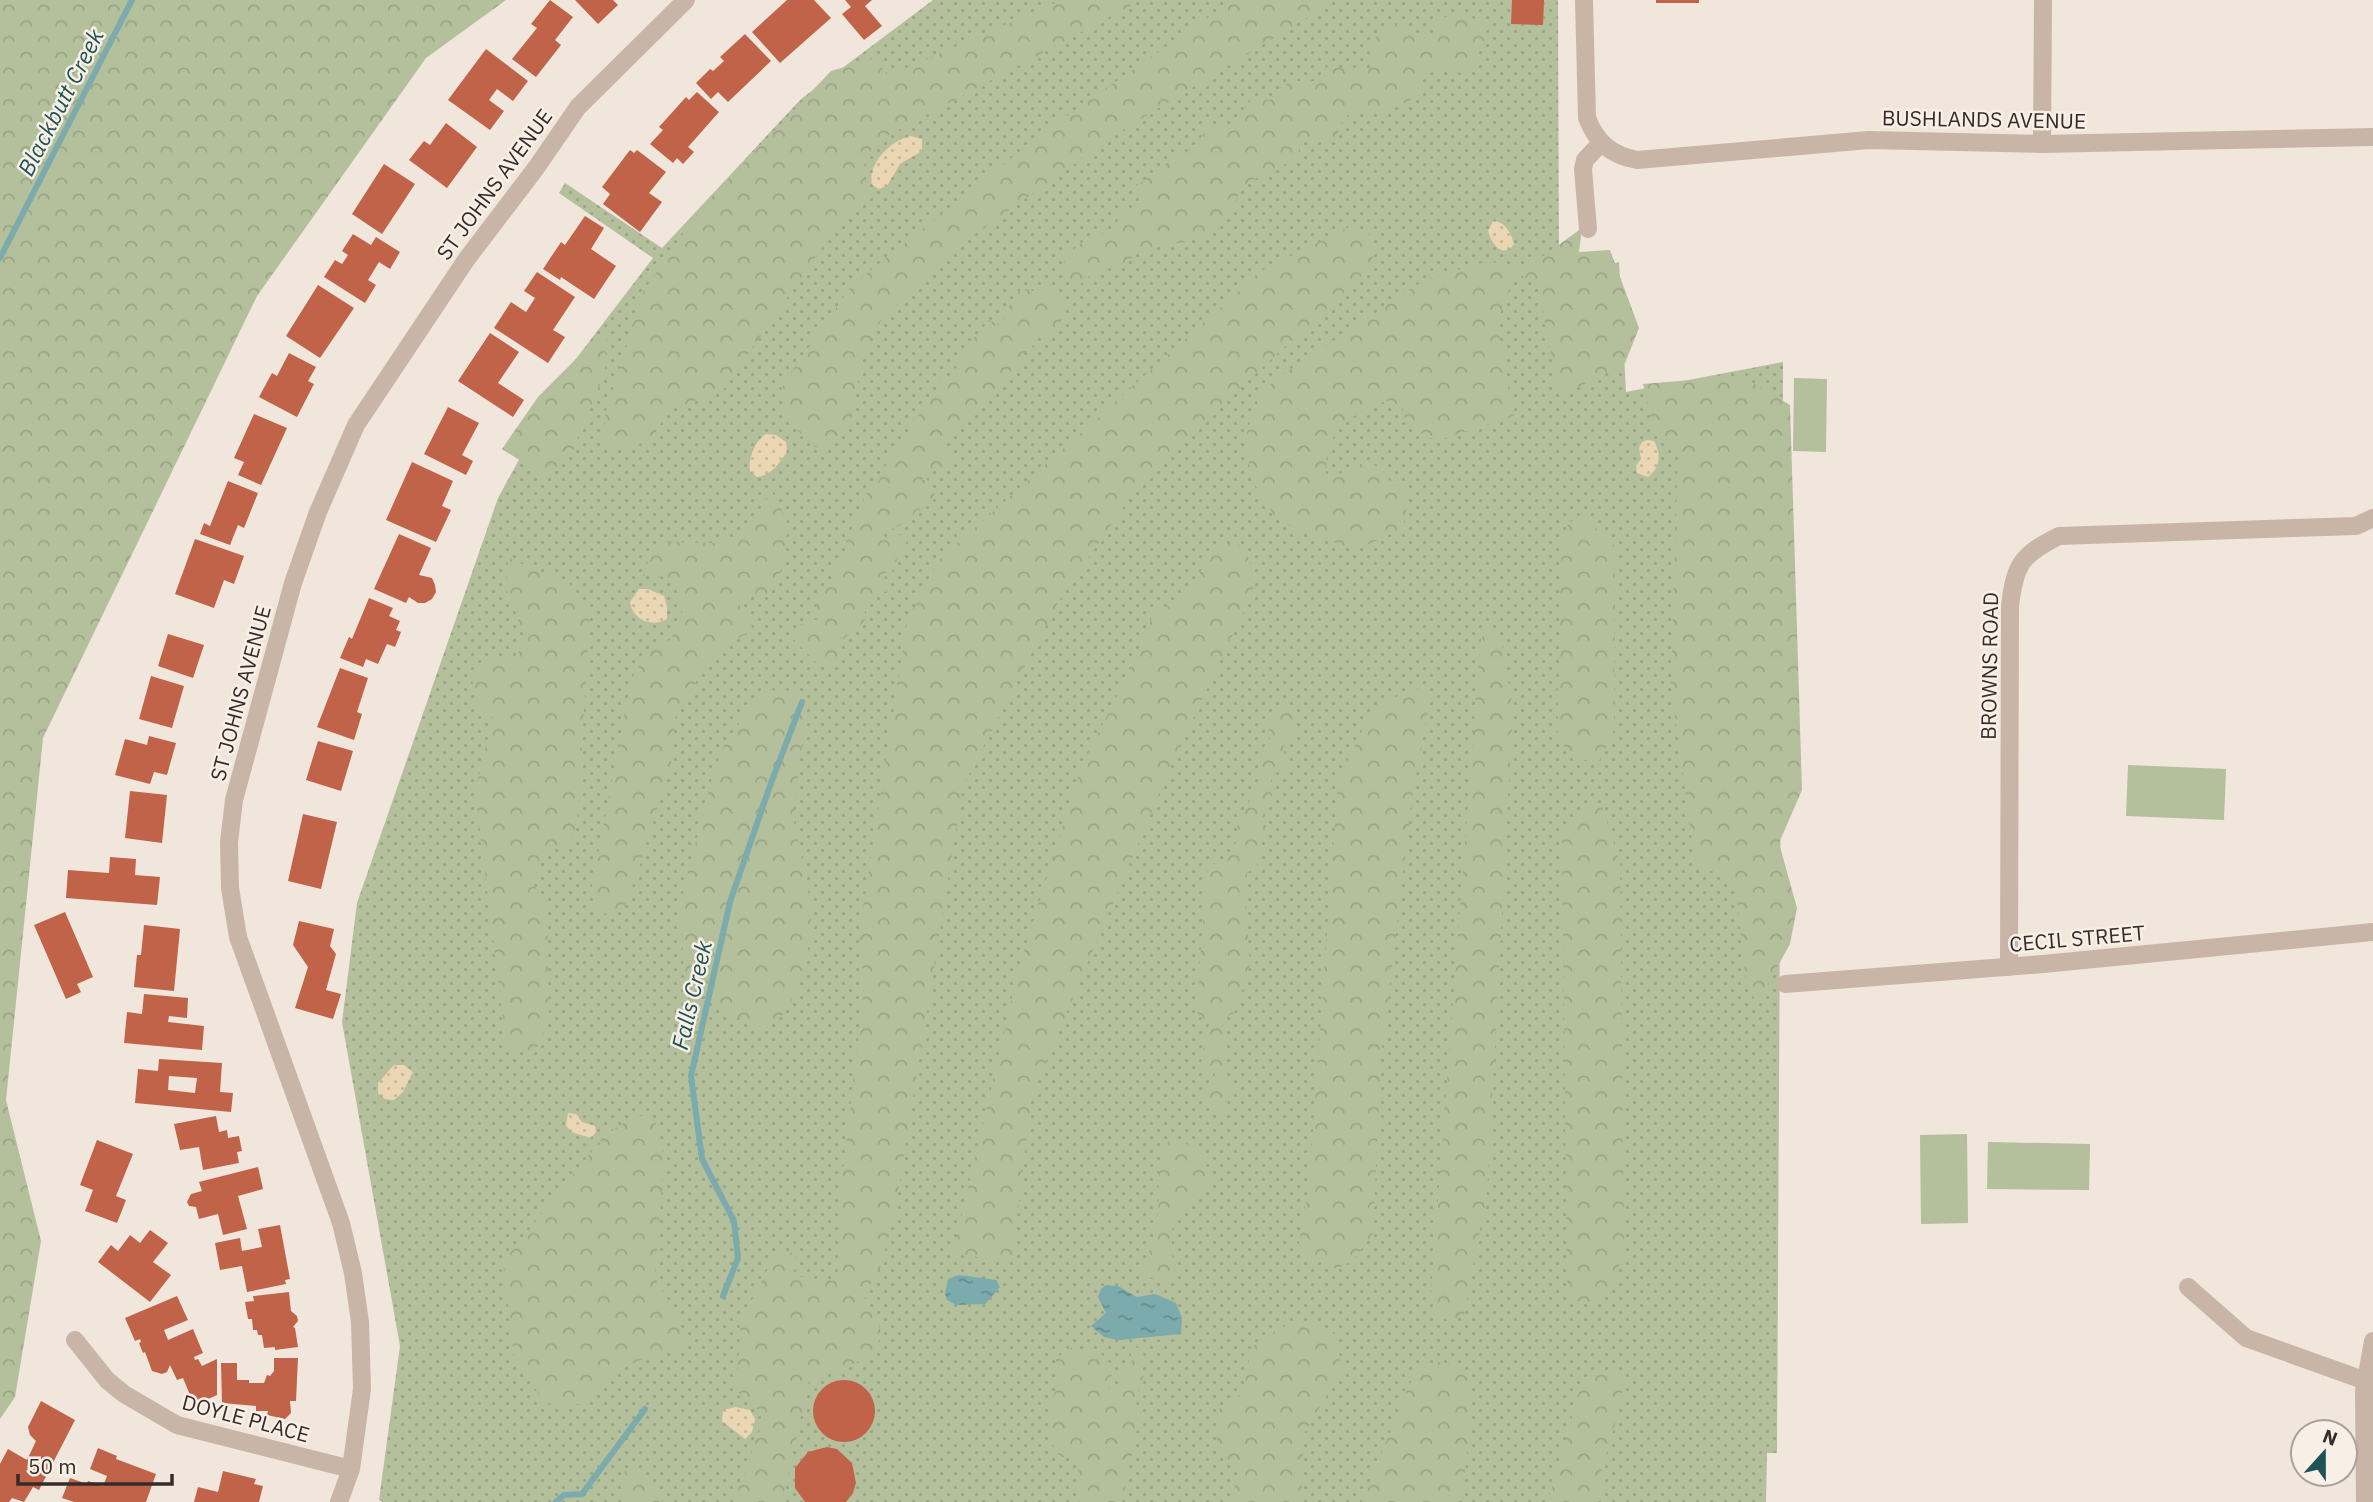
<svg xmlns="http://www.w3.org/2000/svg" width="2373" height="1502" font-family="'IBM Plex Sans',sans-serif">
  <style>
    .grass { fill: url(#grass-dots) }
    .forest { fill: url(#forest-crowns) }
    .sand { fill: url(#sand-dots) }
    .garden { fill: #b4bf9c }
    .water { fill: url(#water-ripples) }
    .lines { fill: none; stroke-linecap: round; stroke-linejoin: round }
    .stream { stroke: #7babac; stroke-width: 6 }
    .building { fill: #c06349; fill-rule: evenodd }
    .minor { stroke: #c8b5a8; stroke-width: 18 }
    .labels { text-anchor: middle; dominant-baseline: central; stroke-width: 5; stroke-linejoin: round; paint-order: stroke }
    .street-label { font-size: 21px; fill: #352b28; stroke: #f8f0e7 }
    .water-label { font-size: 23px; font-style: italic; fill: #1f5254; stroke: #f8f0e7 }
  </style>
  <defs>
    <pattern id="grass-dots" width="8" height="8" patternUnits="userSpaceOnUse" patternTransform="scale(1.75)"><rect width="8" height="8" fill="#b4bf9c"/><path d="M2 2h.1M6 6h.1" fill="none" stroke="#9ba486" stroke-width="1.8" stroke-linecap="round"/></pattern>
    <pattern id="forest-crowns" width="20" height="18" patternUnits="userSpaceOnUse" patternTransform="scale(1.75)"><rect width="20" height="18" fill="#b4bf9c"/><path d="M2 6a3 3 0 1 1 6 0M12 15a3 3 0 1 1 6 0" fill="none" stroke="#9ba486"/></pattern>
    <pattern id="sand-dots" width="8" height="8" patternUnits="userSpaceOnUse" patternTransform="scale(1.75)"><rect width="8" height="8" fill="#ebd6b3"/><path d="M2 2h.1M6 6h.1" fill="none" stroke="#cab89a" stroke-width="1.8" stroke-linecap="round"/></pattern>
    <pattern id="water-ripples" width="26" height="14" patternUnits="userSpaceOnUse" patternTransform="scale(1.75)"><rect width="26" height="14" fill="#7babac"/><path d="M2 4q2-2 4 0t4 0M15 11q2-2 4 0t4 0" fill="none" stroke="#668b8c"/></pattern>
  </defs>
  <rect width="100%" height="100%" fill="#f0e6db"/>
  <path class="grass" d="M933,0H1558L1559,277L1619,262L1626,392L1783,362L1777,1453H1767L1766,1502H383L379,1500L400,1346L342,1022L357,903L498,498L569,368L653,258L559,193L565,183L662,248L801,99Z"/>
  <path class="forest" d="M0,0H506L426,58L257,296L43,738L6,1100L41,1241L15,1397L0,1419Z
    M1062,0H1141L874,143L862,170L870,194L822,248L723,390L671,410L648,440L631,448L616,450L603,444L606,411L644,290L701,208L831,71L875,58L888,76Z
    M1233,0H1336L1121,131L960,245L880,322L863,354L852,416L831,446L815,447L791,424L780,392L787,378L852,285L1052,126Z
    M1462,14L1481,21L1486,39L1475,50L1478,59L1468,78L1446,64L1426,76L1411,100L1383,110L1356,111L1343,118L1336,138L1300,143L1298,155L1277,170L1249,181L1238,195L1233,209L1219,229L1188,242L1160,245L1140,252L1123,265L1093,273L1075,289L1065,277L1064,257L1090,236L1115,231L1119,213L1140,204L1136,186L1183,151H1194L1206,128L1231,124L1254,97L1270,100L1290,81H1321L1326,67L1376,68L1366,44L1400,22L1425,38L1436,35L1433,19Z
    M1351,226L1368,231C1378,256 1374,260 1358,280L1147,473L1060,599L963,786L894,1217L880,1268L864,1296L879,1322L881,1338L863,1360L809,1381L782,1502H734L765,1416L736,1390L741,1321L778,1249L796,1254L793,1276L837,1281L841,1187L864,986L859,935L907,621L939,560L1261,271Z
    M1582,228L1579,252L1610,250L1639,328L1625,363L1559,397L1537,280L1516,275L1497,321L1514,416L1437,441L1406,425L1403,409L1390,400C1353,411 1323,431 1326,474L1334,476L1364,463L1380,467L1389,480L1409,494L1403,528L1372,543L1346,546L1296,530L1273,514L1255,485L1248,460L1247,432L1258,398L1276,379L1426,279L1488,261L1524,270Z
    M1043,286L1062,300L1063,317L1059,324L1053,326L1055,329L1059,328L1058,331L1054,334L1035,335L1031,340L1033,349L1022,354L1023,372H1017L1016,369L1011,370L1009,376L1004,379L1005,381L997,385C997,397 985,400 978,409L979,411L963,422L960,431L941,448L956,458L953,464L923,472L922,480L927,479L935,495L923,509L916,510L910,520L883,534L888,541L894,535H902L907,542L901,551L892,553L897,560L892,572L884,573L887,592L879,591L868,598L869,605L864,608L866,618C858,632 843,634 837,648L840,653L832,664L820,667L793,639L796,629L807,619L818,620L816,607L826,580L832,581L830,572L844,560L847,533L853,528L854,520H861V507L871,483L877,485L893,450L904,447L912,421L925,409L927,401L940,388L939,383L942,379L945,381L959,364L965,348L989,320L1000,326L1017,290L1021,292L1028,288L1032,291Z
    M607,328L605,372L571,455L544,476L502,449L538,397Z
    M1741,376L1790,405L1802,790L1779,843L1797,908L1790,944L1757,1004L1746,981L1735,881L1695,864L1671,686L1678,451L1653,425L1643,384Z
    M771,490L787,521L786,553L777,584L765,596L750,593L737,601L753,629L712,655L676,715L671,765L637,874L624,908L610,917L597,907L591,891L631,680L646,654L672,637L683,610L681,596L672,583L659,575L643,576L650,556L665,542L715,543L747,533Z
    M1581,514L1615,546L1614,732L1599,761L1582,760L1557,741L1562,539L1568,524Z
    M1230,543L1244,547L1256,577L1252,594L1173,761L1032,1095L1012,1261L953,1254L1019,967L1081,768L1140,649L1151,619L1162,607L1179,605L1215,549Z
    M508,558L570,584L590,609L577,827L568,844L541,854L534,884L547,912L549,1021L534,1054L506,1045L475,791L493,717L479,707L470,672L491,654L516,663L523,632L506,588Z
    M1491,626L1501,640L1513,708L1487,1193L1464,1315L1449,1322L1434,1311L1431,1293L1478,670L1481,639Z
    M1418,688L1431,695L1412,798L1381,1057L1373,1234L1353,1260L1337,1269L1308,1256L1299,1243L1309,1184L1338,780L1369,717L1385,702Z
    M784,689L799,694L805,719L793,817L810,897L812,932L800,983L785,1013L774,1023L753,1028L694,989L684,977L680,905L713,773L725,743L755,701L767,691Z
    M1287,703L1295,708C1300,725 1295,735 1283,747L1287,767L1271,776V793L1262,819L1266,821L1265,830L1259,836L1261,846L1256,868L1247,873L1246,904L1250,965L1235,1012L1222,1020L1223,1030L1228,1043L1221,1077L1232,1089L1226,1096L1228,1104L1225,1112L1210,1108L1202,1095L1217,1083L1214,1072L1200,1067L1209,1024L1196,1012L1207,868L1228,856L1239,837L1237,823L1258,786L1262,749L1270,740L1268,727L1272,711Z
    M1602,806L1620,863L1624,1249L1611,1295L1594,1302L1576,1301L1567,1289L1562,834L1584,807Z
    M634,1116H651L659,1129L664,1162L655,1278L687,1337L678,1349L618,1367L588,1403L557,1407L543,1400L514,1358L503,1262L605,1135Z
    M1178,1138C1197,1151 1206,1157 1211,1181L1176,1217L1171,1234L1174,1274L1162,1281L1140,1274C1149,1255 1157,1231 1158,1210C1160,1184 1155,1162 1170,1139Z
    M1290,1324L1322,1326L1335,1334L1342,1369L1304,1434L1301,1502H1231L1238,1472L1216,1447L1218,1410L1243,1392L1251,1350L1260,1338Z
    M1140,1347L1144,1356L1141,1366L1144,1374L1136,1397L1137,1411L1143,1412L1140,1429L1132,1435L1135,1440L1122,1502H1078V1457H1060L1047,1436L1051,1405L1059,1379L1056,1359L1069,1348C1094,1348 1099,1348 1114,1369L1106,1390L1121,1384L1119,1368L1132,1361L1130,1350Z
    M1437,1361L1466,1370L1472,1403L1462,1502H1362L1409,1385L1419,1370Z
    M1611,1370L1622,1380V1400L1602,1469L1601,1502H1545L1550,1494L1582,1382L1594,1371Z
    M632,1465L663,1502H626L621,1487L625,1470Z"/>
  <path class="sand" d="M910,136L922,139V151L900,164L887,186L879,189L872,185C867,163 891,141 910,136Z
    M1493,221C1506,222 1511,233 1514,244C1503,260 1491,243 1488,231Z
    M766,434L776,435L786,442L787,452C779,463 772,475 757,477L750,471C748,459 755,440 766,434Z
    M1647,440L1654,441C1661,454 1661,467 1648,477L1637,473L1636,466L1641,459L1639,448L1642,442Z
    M639,589H648L664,596L667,607V619C651,628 633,620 630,602Z
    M394,1065H404L413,1072L403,1092L394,1100L385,1099L378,1093V1083Z
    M568,1113L576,1114L582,1122L595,1126L596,1132L591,1138L571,1132L566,1125Z
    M735,1407L750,1410L755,1419L752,1432L745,1439L722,1421L723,1410Z"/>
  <path class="garden" d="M1794,378L1827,379L1826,452L1793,451Z
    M2128,765L2226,769L2224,820L2126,816Z
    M1967,1134L1968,1223L1921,1224L1920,1135Z
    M1988,1142L2090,1144L2089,1190L1987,1189Z"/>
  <path class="water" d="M959,1275L996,1280L1000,1287L985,1304L956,1305L947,1300L945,1293L948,1279Z
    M1106,1285L1118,1286L1137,1297L1155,1294L1176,1303L1182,1318L1181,1334L1118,1340L1104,1337L1091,1326L1106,1313L1098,1297L1101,1289Z"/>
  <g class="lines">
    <path class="stream" d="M0,258L132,0
      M723,1296L738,1258L734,1221L702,1159L691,1076L730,902L771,783L802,702
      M556,1502L564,1495L582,1494L645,1409"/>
  </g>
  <path class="building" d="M550,0L573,17L555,40L561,45L536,77L512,59L537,28L531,24Z
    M575,0H613L618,5L598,24Z
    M787,0H814L831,18L780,63L752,32Z
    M845,0H872L865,6L882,26L864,40L842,14L851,7Z
    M1512,0H1544L1543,25L1511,24Z
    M1656,0H1699V3H1656Z
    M745,34L771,61L728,102L718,92L711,99L696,83L710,69L713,71L724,61L720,57Z
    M486,49L528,81L513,101L497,89L489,100L504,111L490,130L448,100Z
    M697,92L719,112L688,147L694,152L683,164L677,158L673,163L650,144L663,130L659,127L686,97L689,100Z
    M446,123L477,147L447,188L409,160L424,141L430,145Z
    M630,150L634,153L637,150L666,172L649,193L662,202L640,232L603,204L610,194L602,187Z
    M384,164L415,184L382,234L352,214Z
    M585,216L604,228L591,249L616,266L594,299L561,277L560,280L543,269L561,242L565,245Z
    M353,234L371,245L376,237L400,252L390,269L379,262L368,280L376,285L365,303L324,277L335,260L342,264L348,255L342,251Z
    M537,272L575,297L553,330L565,337L548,363L494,328L511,302L526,312L535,298L524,291Z
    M318,285L354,308L320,358L286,336Z
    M490,333L519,352L498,383L524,400L513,417L458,381Z
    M289,353L316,367L308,381L314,384L297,417L259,397L272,373L277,376Z
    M448,407L479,423L462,455L473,461L466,475L424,454Z
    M254,414L287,428L261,485L238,475L244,462L234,458Z
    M412,462L453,481L442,506L451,510L436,542L386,520Z
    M228,481L258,493L244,528L238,525L230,545L200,534L204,523L210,526Z
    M399,534L431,548L419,575L432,578L435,585L436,592L432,599L425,603H418L409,597L406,603L374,589Z
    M195,539L244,556L234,584L224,580L214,608L175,594Z
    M369,598L393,608L389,616L400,621L396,630L401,632L395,647L387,644L378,664L366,659L363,667L340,658L349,637L352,639Z
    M168,634L204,645L193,678L158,666Z
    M340,668L368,678L357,712L362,714L354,740L317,727Z
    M151,676L184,686L172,728L139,719Z
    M149,736L176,743L167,775L154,772L150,784L115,775L125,739L147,745Z
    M318,741L353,751L341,791L306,780Z
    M130,791L167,795L162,843L125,838Z
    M303,814L337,822L321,889L288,881Z
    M110,857L136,859L135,875L160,877L157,905L66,898L68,870L109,873Z
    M65,912L93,977L77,984L81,992L66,999L34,925Z
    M299,921L334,929L330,946L336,954L326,990L341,994L333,1019L295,1008L308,967L293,945Z
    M144,925L180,929L174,991L134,987L137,955H141Z
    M144,994L188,998L187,1018L169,1016L168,1022L204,1026L202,1050L124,1043L127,1012L142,1014Z
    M159,1059L222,1063L220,1092L233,1093L231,1112L135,1103L138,1069L158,1071ZM169,1076L197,1078L195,1093L168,1090Z
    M216,1116L219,1132L227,1130L228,1138L239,1136L242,1151L237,1152L239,1163L203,1170L199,1147L180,1150L174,1124Z
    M97,1140L133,1154L116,1196L126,1200L117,1223L85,1211L93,1190L80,1185Z
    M258,1167L263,1189L238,1196L247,1229L223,1235L218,1214L199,1219L196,1207L189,1206L187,1202L191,1194L202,1191L199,1182Z
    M280,1225L290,1279L285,1280L286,1284L247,1292L242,1266L220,1270L215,1243L240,1238L242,1251L262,1247L258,1229Z
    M150,1230L168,1243L153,1262L171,1275L150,1302L98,1262L111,1245L118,1251L130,1235L140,1243Z
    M289,1292L291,1311L297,1316L298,1321L293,1327L295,1328L298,1347L275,1350V1347L264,1348L262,1335H258L257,1330H253L252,1319H248L245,1302L254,1301L253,1296Z
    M177,1296L188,1320L164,1330L168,1340L193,1329L203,1353L194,1357L195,1360L198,1359L202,1366L217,1359V1395L197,1404L193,1394L190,1395L183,1378L177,1380L170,1365L167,1372L162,1374L152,1371L145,1352L143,1353L139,1343L141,1342L140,1339L135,1341L125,1318Z
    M274,1358H298L296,1401H290L291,1413L285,1419L267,1415L268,1411H256V1406L222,1403L221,1363H237V1380H249V1383H264L267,1375L270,1376L274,1371Z
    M813 1411a31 31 0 1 1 62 0a31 31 0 1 1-62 0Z
    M41,1401L75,1420L39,1490L33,1487L24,1502L12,1498L9,1502H0V1464L8,1449L27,1460L36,1441L30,1435L28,1427Z
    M827,1447L837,1449L852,1463L856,1483L853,1493L846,1502H805L795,1488V1468L808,1452Z
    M98,1448L117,1456L116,1459L156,1474L146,1502H74L62,1498L70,1478L87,1484L88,1481L103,1486L107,1476L90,1469Z
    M223,1471L256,1479L254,1484L263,1486L259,1502H194L198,1487L218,1492Z"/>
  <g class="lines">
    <path class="minor" d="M1584,0L1587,118C1597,143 1611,155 1637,160L1869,140L2042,144L2373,137
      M2042,144L2043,0
      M1588,229L1583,169L1585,160L1601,143
      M2009,967L2010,606C2015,564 2021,555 2059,536L2356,526L2373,518
      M1785,984L2043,964L2373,932
      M2188,1287L2246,1338L2366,1381
      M75,1340L107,1380L124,1394L177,1425L351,1469
      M339,1502L351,1469L362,1389L360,1322L353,1273L341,1223L238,937L230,888L229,842L234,800L293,583L318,512L356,425L466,260L536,168L578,107L686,0
      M2365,1502L2364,1391L2373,1341"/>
  </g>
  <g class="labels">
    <g class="street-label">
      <text transform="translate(1984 119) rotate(1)">BUSHLANDS AVENUE</text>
      <text transform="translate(494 184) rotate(-54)">ST JOHNS AVENUE</text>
      <text transform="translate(1989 666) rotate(-89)">BROWNS ROAD</text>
      <text transform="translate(240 693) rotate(-75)">ST JOHNS AVENUE</text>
      <text transform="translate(2077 938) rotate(-5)">CECIL STREET</text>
      <text transform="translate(246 1418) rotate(15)">DOYLE PLACE</text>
    </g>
    <g class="water-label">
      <text transform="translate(60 102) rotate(-63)">Blackbutt Creek</text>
      <text transform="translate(691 995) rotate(-77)">Falls Creek</text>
    </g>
  </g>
  <g transform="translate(2324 1453) rotate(21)"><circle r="33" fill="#f8f0e7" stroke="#aaa19b" stroke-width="2"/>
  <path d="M0-5L12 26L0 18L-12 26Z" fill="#1f5254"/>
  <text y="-10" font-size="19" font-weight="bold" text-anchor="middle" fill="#352b28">N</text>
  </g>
  <path d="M18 1474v10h154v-10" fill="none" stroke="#352b28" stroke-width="3.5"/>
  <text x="28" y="1474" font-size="21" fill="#352b28" stroke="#f8f0e7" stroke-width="5" paint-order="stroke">50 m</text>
</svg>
